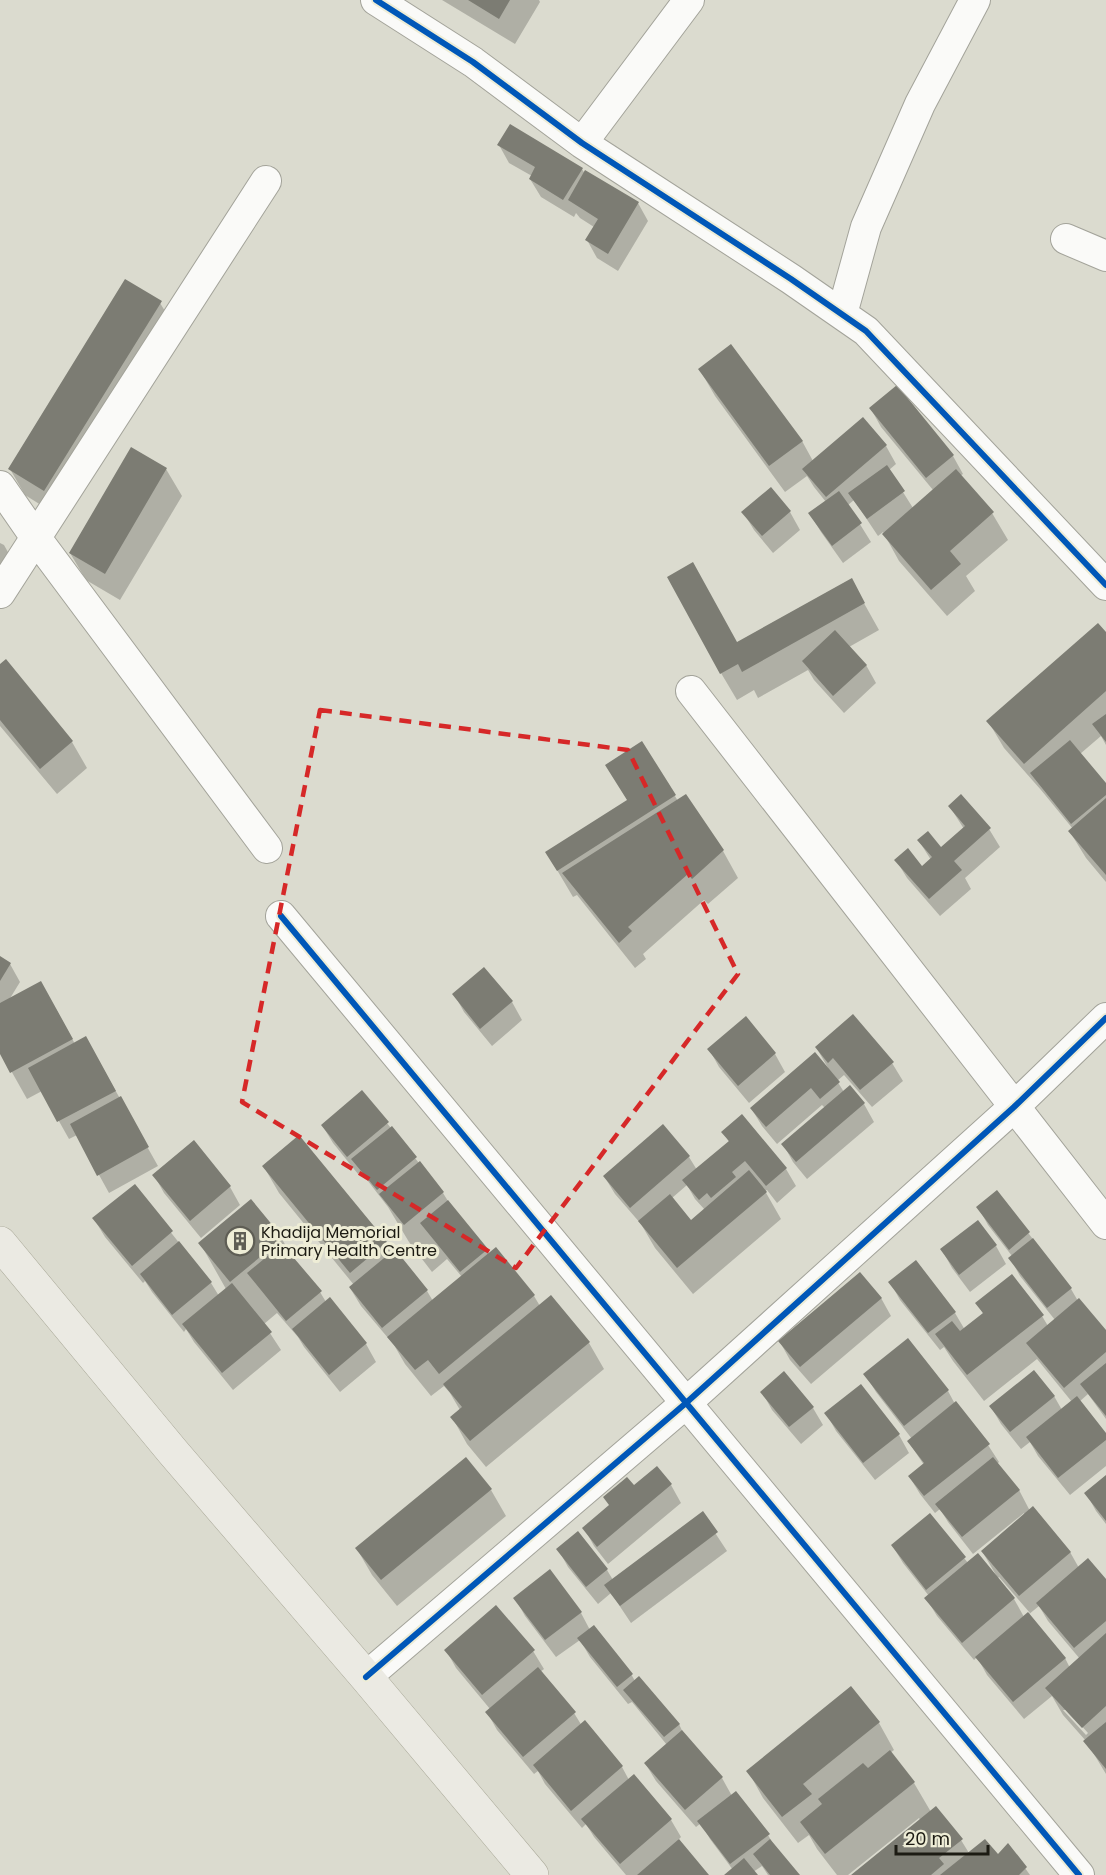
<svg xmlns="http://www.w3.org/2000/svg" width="1106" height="1875" font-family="Poppins,sans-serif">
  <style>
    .shadow { fill: #0003; fill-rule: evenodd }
    .building { fill: #7c7c73 }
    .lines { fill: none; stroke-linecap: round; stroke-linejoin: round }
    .minor-casing { stroke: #a3a39a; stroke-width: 32 }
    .major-casing { stroke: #a9a898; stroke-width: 34 }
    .minor { stroke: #fafaf8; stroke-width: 30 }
    .major { stroke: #ebeae3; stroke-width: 33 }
    .cycleway-casing { stroke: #eeedd6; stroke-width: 10 }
    .cycleway { stroke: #0057b8; stroke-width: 6 }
    .marked { fill: none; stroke: #d62828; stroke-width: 4.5; stroke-dasharray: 12 8; stroke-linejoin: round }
    .labels { text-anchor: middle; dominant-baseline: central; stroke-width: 6; stroke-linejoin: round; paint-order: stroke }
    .poi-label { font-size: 16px; fill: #1c1b13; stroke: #eeedd6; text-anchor: start }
  </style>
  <rect width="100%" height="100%" fill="#dbdbcf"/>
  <path class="shadow" d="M442,0H539L540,2L515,44Z
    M499,145L582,169L585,174L638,203L648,221L618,271L597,258L587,240L594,227L580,218L576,213L574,217L541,197L530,179L532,176L509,163Z
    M160,303L176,329L60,517L25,495L10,469Z
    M700,370L802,441L813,461L863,419L886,446L896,464L889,470L913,508L933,490L881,427L871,409L897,387L953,456L963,474L960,476L992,513L1008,540L966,576L975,591L947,616L899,561L883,532L878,536L854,500L848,505L871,542L843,563L821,532L810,514L826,502L814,487L807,476L785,492L715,396Z
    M166,469L182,496L120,600L86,580L70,553Z
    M743,512H790L800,530L773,553L754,530Z
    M0,543L4,545L14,563L0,587Z
    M851,580L879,630L849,647L866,665L876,683L844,713L814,680L808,670L758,698L754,690L737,700L721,673L737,644Z
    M1106,634V745L1101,736L1080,754L1106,786V882L1086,858L1070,832L1073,829L1041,790L1004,748L988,721Z
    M0,666L72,742L87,768L57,794L0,726Z
    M642,743L678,801L723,851L738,878L708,904L704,900L643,954L646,959L635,968L577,895L573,897L547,853L628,801Z
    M950,807L989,829L1000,847L965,878L971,889L940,916L907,878L896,860L922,868L931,860L919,841L941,849L964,829Z
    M0,958L10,964L20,982L9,1000L56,1009L75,1044L96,1056L158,1166L109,1193L77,1135L69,1139L42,1091L27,1099L0,1051Z
    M454,994L512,1002L522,1020L492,1046L464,1012Z
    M745,1019L775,1054L785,1072L749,1103L719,1067L709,1049Z
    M816,1047L892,1063L903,1081L872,1107L844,1075L837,1081L844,1092L864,1104L874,1122L807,1179L793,1162L783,1144L825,1108L822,1105L777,1144L762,1126L751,1108L828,1068Z
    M362,1092L443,1193L451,1206L489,1254L496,1249L534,1296L540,1306L589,1343L604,1369L486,1467L467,1444L452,1417L460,1410L450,1393L444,1386L431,1396L405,1364L394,1345L361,1306L350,1288L354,1285L279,1193L264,1167L386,1243L392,1254L395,1251L427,1291L433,1301L462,1277L447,1259L432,1272L409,1242L388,1207L361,1172L358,1174L333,1143L322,1125Z
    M663,1126L689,1157L697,1170L729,1142L723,1132L786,1169L796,1186L777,1203L767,1190L765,1191L781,1219L693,1294L655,1248L641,1224L615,1194L604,1176ZM687,1185L695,1199L705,1210L691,1222L672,1198Z
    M193,1143L230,1187L240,1205L201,1238L164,1193L154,1175Z
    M134,1186L211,1283L219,1296L226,1289L200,1243L251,1201L282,1239L293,1259L320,1292L326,1302L366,1344L376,1362L340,1392L304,1347L298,1337L277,1313L264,1324L281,1350L233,1390L194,1342L186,1329L184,1332L152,1292L145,1281L143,1283L105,1237L94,1219Z
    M997,1192L1071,1289L1078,1301L1106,1333V1419L1088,1394L1079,1402L1106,1435V1466L1070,1495L1038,1456L1030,1442L1021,1449L1001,1424L991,1407L1054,1396L1062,1410L1072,1402L1037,1359L984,1401L953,1361L944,1347L940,1350L900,1300L890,1282L955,1313L965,1330L984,1315L977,1303L1042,1316L1048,1326L1055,1320L1020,1276L1010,1258L1012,1256L988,1225L978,1207Z
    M996,1246L1006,1264L970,1292L952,1268L942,1250Z
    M881,1298L891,1316L811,1384L790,1360L780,1342Z
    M908,1340L948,1391L955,1404L988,1445L999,1462L997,1464L1019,1490L1030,1511L1070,1552L1079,1568L1106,1582V1774L1086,1741L1063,1715L1052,1696L1024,1719L987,1675L977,1657L974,1660L937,1616L926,1598L929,1596L903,1563L892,1545L930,1515L968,1563L996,1575L982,1551L1025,1515L1024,1513L973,1554L948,1522L940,1509L935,1513L920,1494L909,1476L924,1465L908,1441L912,1439L876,1392L865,1374ZM999,1577L1030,1613L1024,1617L1014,1599L997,1579ZM1039,1606L1048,1621L1080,1659L1070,1668L1065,1658L1028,1615ZM1063,1710H1067L1088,1733L1086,1735Z
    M861,1386L899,1435L909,1453L875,1480L836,1431L826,1413Z
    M762,1392L813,1408L823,1425L801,1444L772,1410Z
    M657,1468L671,1485L681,1503L608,1564L594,1546L584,1528Z
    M1106,1477V1524L1096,1511L1086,1493Z
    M491,1490L506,1516L397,1606L372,1575L357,1549Z
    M702,1513L727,1551L631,1623L611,1593L598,1604L568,1567L558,1549L578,1533L607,1570L613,1580Z
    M549,1572L581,1613L590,1630L631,1674L635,1681L679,1724L685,1737L722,1778L732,1796L768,1835L776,1849L798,1875H768L762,1866L753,1872L756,1875H726L733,1870L710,1839L701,1823L696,1827L656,1781L645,1763L667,1745L632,1702L628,1704L590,1657L580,1640L556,1657L525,1616L515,1598Z
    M446,1650L533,1651L544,1669L540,1672L574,1713L582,1726L622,1767L629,1780L671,1820L681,1837L678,1840L707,1875H626L594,1837L586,1824L582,1828L545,1784L538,1771L534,1774L497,1730L487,1712L490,1709L456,1668Z
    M851,1688L879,1723L894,1750L890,1753L914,1783L931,1812L961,1840L969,1853L998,1857L1025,1868L1030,1875H853L921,1821L919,1818L848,1875H837L817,1849L809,1835L798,1843L763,1798L748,1771Z"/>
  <path class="building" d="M468,0H510L499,19Z
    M510,124L583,168L563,200L529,179L535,167L497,145Z
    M585,170L639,202L608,254L585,240L598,219L568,200Z
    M125,279L162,301L44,491L8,469Z
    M731,344L803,441L769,466L698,369Z
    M897,385L954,455L926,478L869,408Z
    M863,417L887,445L826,497L802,469Z
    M131,447L167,468L105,574L69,553Z
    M887,465L905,491L867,519L848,493Z
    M956,469L994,512L950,551L961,564L931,590L882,534Z
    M771,487L791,511L762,536L741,512Z
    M839,491L862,523L832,546L808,513Z
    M693,562L737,642L852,578L865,603L742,672L738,664L720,674L667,577Z
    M1098,623L1106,632V691L1024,764L986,721Z
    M835,630L867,665L833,696L802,661Z
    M6,659L73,741L40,769L0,720V664Z
    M1106,714V742L1092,724Z
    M1070,740L1106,783V795L1071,824L1030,773Z
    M642,741L676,795L557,871L545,852L627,800L605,765Z
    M686,794L724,850L692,879L688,874L628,927L632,931L619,943L562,873Z
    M961,794L991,828L954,861L962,870L929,899L894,860L908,848L922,866L932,857L917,840L928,831L941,847L965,826L948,806Z
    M1106,798V875L1068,831Z
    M0,956L11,963L0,981Z
    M484,967L513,1001L480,1029L452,994Z
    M41,981L73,1039L10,1073L0,1054V1003Z
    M853,1014L894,1062L860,1090L833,1058L828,1063L815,1047Z
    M746,1016L776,1053L738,1086L707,1049Z
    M86,1036L116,1091L57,1122L28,1068Z
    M815,1052L840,1082L820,1099L811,1088L766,1127L750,1108Z
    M850,1085L865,1103L796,1162L781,1144Z
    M362,1090L389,1122L347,1157L321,1125Z
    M121,1096L149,1147L97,1176L70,1124Z
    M742,1114L787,1168L766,1186L745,1161L732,1172L736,1177L711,1198L707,1193L699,1200L682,1180L729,1141L721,1132Z
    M663,1124L690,1156L630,1208L603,1176Z
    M392,1126L417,1157L377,1190L351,1159Z
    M299,1135L387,1242L350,1273L262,1166Z
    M194,1140L231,1186L190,1221L152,1175Z
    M420,1161L444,1192L404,1225L379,1194Z
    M749,1170L767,1192L677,1268L638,1221L670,1194L691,1220Z
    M135,1184L173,1231L132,1266L92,1218Z
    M997,1190L1030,1232L1009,1250L976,1207Z
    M251,1199L283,1238L230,1282L198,1243Z
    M448,1200L488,1249L460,1272L420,1223Z
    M978,1220L997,1245L959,1275L940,1249Z
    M1033,1238L1072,1288L1047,1308L1008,1258Z
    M179,1241L212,1282L172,1315L140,1274Z
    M282,1244L322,1291L286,1321L247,1273Z
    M496,1247L535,1295L439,1374L428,1360L415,1370L387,1337Z
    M395,1249L428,1290L382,1328L349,1287Z
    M916,1260L956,1312L928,1333L888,1282Z
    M860,1272L882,1298L800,1367L778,1341Z
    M1012,1274L1044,1315L967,1375L935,1334L952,1321L960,1331L983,1313L975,1303Z
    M232,1283L272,1332L222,1373L182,1324Z
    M551,1295L590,1342L470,1441L450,1417L462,1407L443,1384Z
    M330,1297L367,1343L329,1375L292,1329Z
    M1079,1298L1106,1330V1352L1064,1388L1026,1343Z
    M908,1338L949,1390L904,1426L863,1374Z
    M1106,1363V1416L1080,1384Z
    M1034,1370L1055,1396L1010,1432L989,1406Z
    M784,1371L814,1407L789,1427L760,1392Z
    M861,1384L900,1434L863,1463L824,1413Z
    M1077,1396L1106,1433V1440L1058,1478L1026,1437Z
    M956,1401L990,1444L924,1496L908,1476L924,1463L907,1441Z
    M466,1457L492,1489L381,1580L355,1548Z
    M993,1457L1020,1490L962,1537L935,1504Z
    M657,1466L672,1484L597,1547L582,1528L609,1505L603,1497L627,1477L634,1485Z
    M1106,1475V1521L1084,1493Z
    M1033,1506L1071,1552L1019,1596L981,1551Z
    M703,1511L718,1532L620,1606L604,1585Z
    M930,1513L966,1557L926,1590L891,1545Z
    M578,1531L608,1569L586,1587L556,1549Z
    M978,1553L1015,1598L962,1643L924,1598Z
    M1088,1558L1106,1579V1621L1074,1648L1036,1603Z
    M550,1569L582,1612L545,1640L513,1598Z
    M496,1605L535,1650L482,1695L444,1650Z
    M1028,1612L1066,1658L1013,1702L975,1657Z
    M594,1625L633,1674L617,1687L577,1638Z
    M1106,1633V1706L1082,1728L1045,1688Z
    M538,1667L576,1712L523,1757L485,1712Z
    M639,1676L680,1724L664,1737L623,1690Z
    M851,1686L880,1722L803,1784L812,1794L782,1817L746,1771Z
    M585,1720L623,1766L571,1811L533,1765Z
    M1106,1722V1769L1083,1741Z
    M682,1730L723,1777L685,1810L644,1763Z
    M890,1750L915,1782L825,1854L800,1822L822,1804L818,1799L863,1763L868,1768Z
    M634,1774L672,1819L620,1864L581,1819Z
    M736,1791L770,1834L730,1864L697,1821Z
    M936,1806L963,1839L939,1858L944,1864L931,1875H851Z
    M679,1839L709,1875H637Z
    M770,1839L800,1875H770L753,1854Z
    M985,1839L998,1854L1008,1843L1027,1867L1019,1875H940Z
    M744,1858L758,1875H724Z"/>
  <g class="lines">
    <g class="minor-casing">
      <path id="minor" d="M376,0L473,62L582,143L791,279L866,331L1106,585
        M582,143L689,0
        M1066,239L1106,256
        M842,314L866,227L920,104L975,0
        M0,486L36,538L267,848
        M0,593L266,181
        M691,691L1106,1224
        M281,916L1079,1875
        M366,1677L686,1403L1014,1107L1106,1018"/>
    </g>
    <g class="major-casing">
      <path id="major" d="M0,1243L173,1452L366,1677L532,1875"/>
    </g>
    <use href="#minor" class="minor"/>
    <use href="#major" class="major"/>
    <g class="cycleway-casing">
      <path id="cycleway" d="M376,0L473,62L582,143L791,279L866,331L1106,585
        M281,916L1079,1875
        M366,1677L686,1403L1014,1107L1106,1018"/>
    </g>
    <use href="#cycleway" class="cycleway"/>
  </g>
  <path class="marked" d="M320,710L628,750L738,974L516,1268L242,1102Z"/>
  <defs>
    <g id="building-ring" transform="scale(1.5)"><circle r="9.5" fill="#eeedd6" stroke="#5f5e55" stroke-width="1.5"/><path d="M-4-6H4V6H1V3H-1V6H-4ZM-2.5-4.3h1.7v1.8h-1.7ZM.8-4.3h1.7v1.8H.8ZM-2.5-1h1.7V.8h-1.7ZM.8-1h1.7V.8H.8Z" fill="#5f5e55"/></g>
  </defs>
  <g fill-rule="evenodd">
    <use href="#building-ring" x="240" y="1241"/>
  </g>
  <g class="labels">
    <g class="poi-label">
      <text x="261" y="1232">Khadija Memorial<tspan x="261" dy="18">Primary Health Centre</tspan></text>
    </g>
  </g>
  <path d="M896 1845v9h92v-9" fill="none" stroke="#1c1b13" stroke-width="3"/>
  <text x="905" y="1845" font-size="18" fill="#1c1b13" stroke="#eeedd6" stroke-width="4.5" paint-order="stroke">20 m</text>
</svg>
